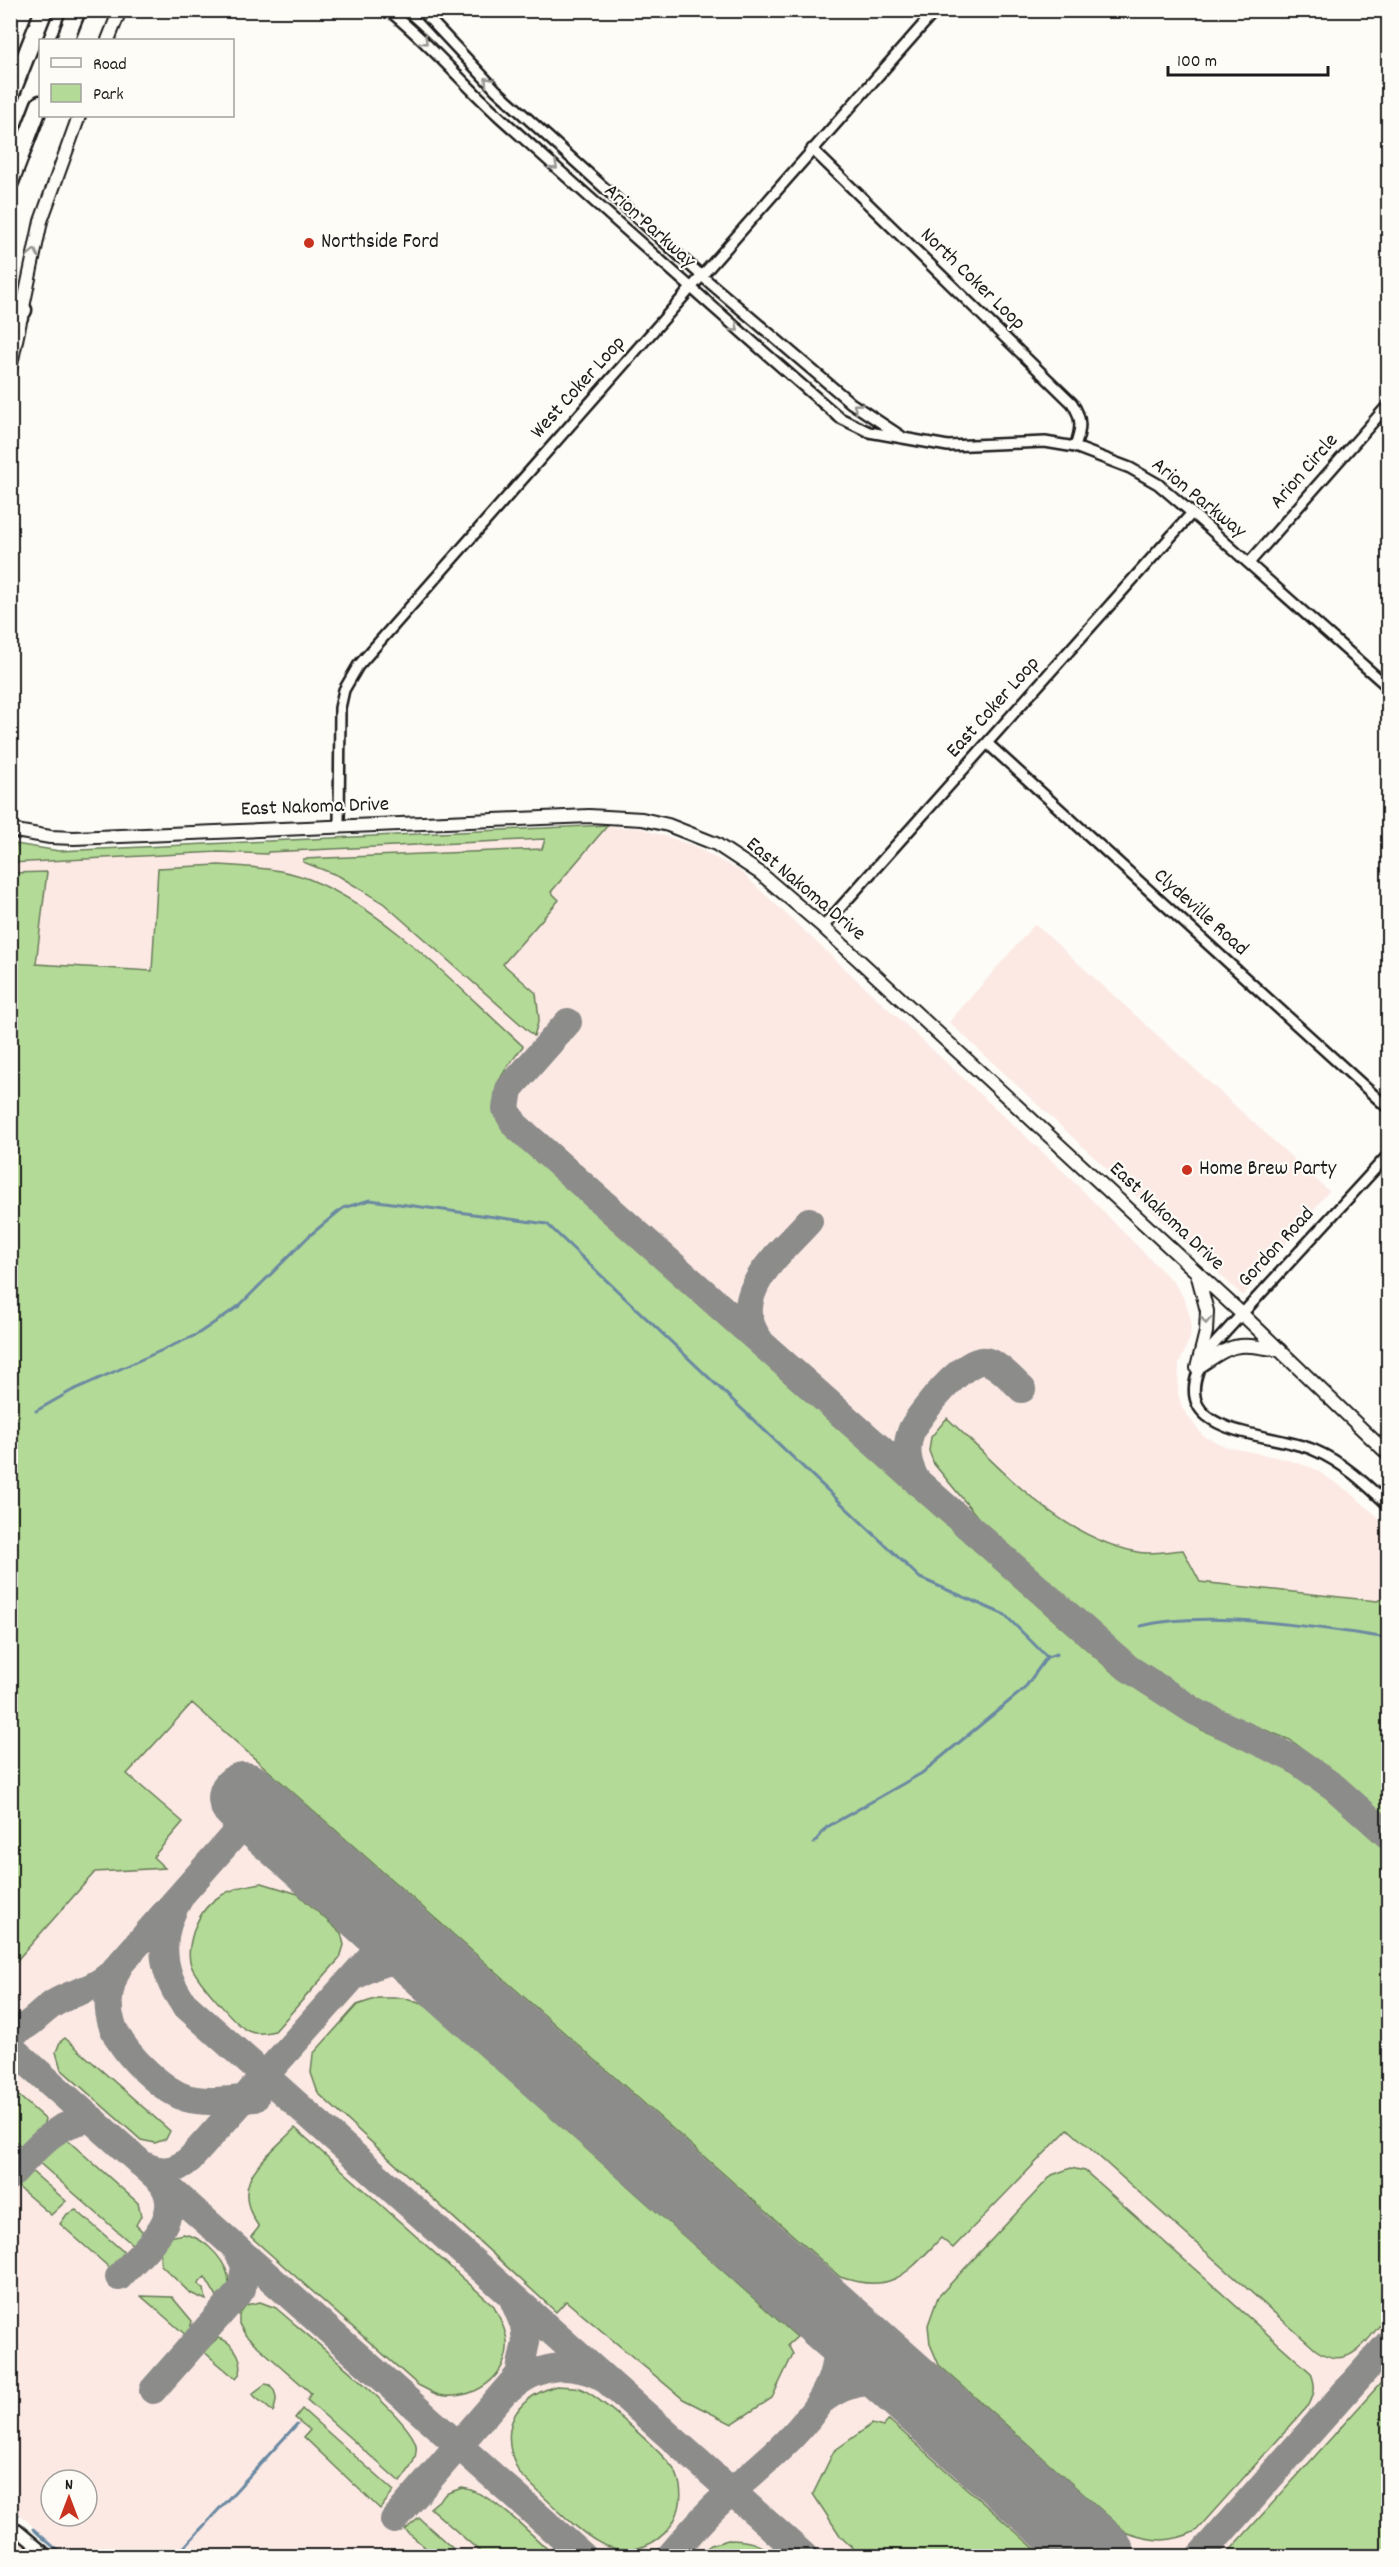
<svg xmlns="http://www.w3.org/2000/svg" width="1399" height="2567" font-family="Dekko,sans-serif">
  <style>
    .built { fill: #fce9e4; fill-rule: evenodd }
    .green { fill: #b3da96; stroke: #687b59; stroke-width: 1.5 }
    .lines { fill: none; stroke-linecap: round; stroke-linejoin: round }
    .stream { stroke: #6b89a2; stroke-width: 3 }
    .taxiway { stroke: #8c8c8a; stroke-width: 28 }
    .runway { stroke: #8c8c8a; stroke-width: 72 }
    .minor-casing { stroke: #1c1c1c; stroke-width: 14 }
    .tertiary-casing { stroke: #1c1c1c; stroke-width: 15 }
    .secondary-casing { stroke: #1c1c1c; stroke-width: 16 }
    .motorway-casing { stroke: #1c1c1c; stroke-width: 21 }
    .minor { stroke: #fdfcf7; stroke-width: 9 }
    .tertiary { stroke: #fdfcf7; stroke-width: 10 }
    .secondary { stroke: #fdfcf7; stroke-width: 12 }
    .motorway { stroke: #fdfcf7; stroke-width: 16 }
    .oneway { stroke: #989794 }
    .poi-dot { fill: #c8321e; stroke: #fdfcf7; stroke-width: 2 }
    .labels { text-anchor: middle; dominant-baseline: central; stroke-width: 4.5; stroke-linejoin: round; paint-order: stroke }
    .street-label { font-size: 21px; fill: #1c1c1c; stroke: #fdfcf7 }
    .poi-label { font-size: 21px; fill: #1c1c1c; stroke: #fdfcf7; text-anchor: start }
  </style>
  <rect width="100%" height="100%" fill="#fdfcf7"/>
  <filter id="ink" filterUnits="userSpaceOnUse"><feTurbulence type="fractalNoise" baseFrequency=".0167" numOctaves="2"/><feDisplacementMap in="SourceGraphic" scale="12" xChannelSelector="R" yChannelSelector="G"/><feConvolveMatrix kernelMatrix="1 2 1 2 8 2 1 2 1" color-interpolation-filters="sRGB"/></filter>
  <g filter="url(#ink)">
    <path class="built" d="M600,826L640,828L692,845L740,871L1063,1171L1175,1284L1185,1300L1191,1320L1190,1338L1179,1364L1178,1393L1182,1408L1203,1436L1227,1447L1285,1459L1313,1468L1351,1493L1388,1526V2556H66L11,2507V843L49,852ZM51,2480H87V2516H51Z
      M1035,924L1329,1191L1243,1296L949,1022Z
      M11,2533L37,2556H11Z"/>
    <path class="green" d="M608,825L551,892L559,900L503,964L536,993L539,1019L534,1036L383,903L339,876L303,862V859L542,849L545,839L268,852L267,854L218,852L11,863L16,844L59,851Z
      M219,865C249,867 281,868 309,879C389,911 459,989 523,1046C500,1077 485,1091 503,1130L1112,1672L1202,1730L1282,1765L1321,1792L1388,1853V2315C1368,2338 1350,2374 1316,2350L1068,2129L953,2248L941,2238C907,2273 893,2295 840,2277L192,1703L127,1774L183,1822L153,1857L165,1868L95,1872L11,1967V873L47,872L36,964L152,971L158,868Z
      M947,1418C1004,1471 1058,1536 1137,1552C1151,1555 1169,1551 1183,1550L1200,1582L1377,1601L1388,1596V1818L1344,1779L1290,1740L1226,1714L1175,1688L1134,1658L985,1526L934,1464L929,1451L931,1437Z
      M262,1883L298,1894L341,1933L344,1945L340,1958L275,2031C267,2033 256,2035 248,2031C236,2025 195,1978 191,1965C187,1955 190,1943 193,1933C203,1899 229,1887 262,1883Z
      M378,1998H403L425,2005L797,2337L788,2345L793,2354L772,2398L732,2424L683,2399L566,2301L556,2312L318,2093L311,2073L313,2054L357,2005Z
      M65,2038L170,2131L166,2139L155,2143L141,2140L61,2069L56,2052L60,2042Z
      M11,2089L45,2119L42,2130L24,2149L11,2137Z
      M295,2128L494,2306C499,2317 506,2329 507,2341C510,2377 472,2402 439,2395C432,2393 425,2388 418,2385L251,2237L259,2227C227,2182 264,2160 295,2128Z
      M64,2137L138,2203L141,2216L136,2225L145,2234L134,2246L36,2160L56,2139Z
      M1071,2168L1085,2171L1311,2373C1316,2386 1315,2393 1309,2405L1196,2531C1171,2543 1153,2542 1127,2533L939,2365L930,2344L928,2325L938,2297L1052,2175Z
      M29,2169L66,2201L51,2215L17,2186V2182Z
      M76,2210L125,2253L111,2269L60,2224L67,2214Z
      M184,2234C206,2238 231,2264 229,2287L218,2299L205,2277L198,2284L204,2289L206,2300L190,2293L161,2265L160,2246L169,2237Z
      M141,2296L172,2297L192,2321L188,2337Z
      M260,2302L276,2308C303,2332 410,2417 416,2445C418,2460 408,2471 400,2482L315,2407L307,2400L311,2393L246,2336L239,2324V2314L246,2305Z
      M218,2338C235,2342 248,2365 236,2379L203,2351Z
      M1388,2375V2556H1225Z
      M265,2384L270,2385C278,2394 277,2401 273,2412L252,2394Z
      M556,2386C564,2387 572,2386 579,2388C596,2393 671,2459 677,2475C694,2520 650,2562 606,2546C580,2536 541,2493 519,2473C498,2431 512,2399 556,2386Z
      M302,2409L394,2491L380,2509L304,2437L310,2430L295,2418Z
      M889,2420L1043,2556H861L841,2537L813,2494L834,2451L872,2424L883,2427Z
      M462,2488C491,2491 533,2537 555,2556H485L430,2508L448,2493Z
      M419,2518L461,2556H435L405,2530Z
      M728,2540C748,2540 760,2543 775,2556H696L711,2545Z"/>
    <g class="lines">
      <path class="stream" d="M36,1411L71,1391L196,1335L239,1306L309,1236L343,1208L370,1200L547,1224L920,1578L1005,1615L1047,1657
        M1141,1626C1207,1609 1320,1628 1388,1638
        M814,1843L827,1827L922,1773L1024,1689L1047,1657L1057,1654
        M10,2509L18,2515
        M33,2529L64,2556
        M176,2556L297,2424"/>
      <path class="taxiway" d="M568,1022L509,1089L506,1109L515,1125L1128,1668L1196,1712L1294,1759L1334,1787L1388,1835
        M760,1341C725,1295 781,1253 809,1221
        M918,1483C907,1465 904,1449 912,1429C921,1412 965,1357 985,1361C999,1364 1012,1380 1022,1389
        M182,1894C158,1930 158,1969 184,2004L804,2556
        M120,1964C95,2009 114,2042 148,2073C159,2083 171,2093 186,2098C208,2104 232,2099 255,2098
        M357,1975C397,1949 419,1964 454,1985
        M10,2032C33,2027 39,2011 58,2001C80,1989 90,1992 112,1973L257,1809
        M10,2047L583,2556
        M140,2163C158,2174 175,2173 190,2159L394,1931
        M10,2176C35,2150 54,2122 92,2119
        M119,2277C142,2251 189,2216 160,2180
        M511,2388C537,2366 567,2361 598,2375
        M153,2390L242,2289L245,2265L235,2247
        M820,2402C857,2373 884,2380 922,2400
        M394,2520L519,2375L526,2342L524,2325L513,2299
        M670,2556C687,2537 703,2516 723,2499C765,2460 858,2396 831,2328C827,2318 819,2310 812,2302
        M1200,2556L1388,2344"/>
      <path class="runway" d="M244,1798L1099,2556"/>
      <g class="minor-casing">
        <path id="minor" d="M388,10C430,43 463,84 503,120C615,220 726,320 840,418L869,432L948,446L1045,442L1075,447L1130,468L1158,484L1192,513L1388,687
          M421,10L496,90L703,277L851,403L901,436
          M812,149L1072,403C1083,419 1081,430 1075,447
          M1249,563L1388,405
          M987,743L1388,1108
          M339,827L340,708L344,690L358,666L936,10
          M823,927L1192,513
          M1388,1155L1208,1351C1156,1438 1266,1430 1314,1450C1343,1462 1366,1484 1388,1505"/>
      </g>
      <g class="tertiary-casing">
        <path id="tertiary" d="M10,2524L48,2556"/>
      </g>
      <g class="secondary-casing">
        <path id="secondary" d="M108,40L120,10
          M10,369L41,221L79,116
          M10,830L50,837L74,838L589,816L642,819L668,825L716,844L760,873L823,927L1241,1313L1388,1454
          M1197,1368L1206,1332L1207,1311L1197,1273
          M1197,1368C1236,1342 1234,1343 1280,1350"/>
      </g>
      <g class="motorway-casing">
        <path id="motorway" d="M65,40L77,10
          M10,96L44,10
          M10,182L40,104
          M10,331L23,310"/>
      </g>
      <use href="#minor" class="minor"/>
      <use href="#tertiary" class="tertiary"/>
      <use href="#secondary" class="secondary"/>
      <use href="#motorway" class="motorway"/>
    </g>
    <defs><path id="oneway-chevron" d="M-2-3.5L2.5 0L-2 3.5" fill="none" stroke-width="1.6" stroke-linecap="round" stroke-linejoin="round" transform="scale(1.5)"/></defs>
    <g class="oneway">
      <use href="#oneway-chevron" transform="translate(424 41) rotate(43)"/>
      <use href="#oneway-chevron" transform="translate(488 81) rotate(-132)"/>
      <use href="#oneway-chevron" transform="translate(554 166) rotate(42)"/>
      <use href="#oneway-chevron" transform="translate(34 253) rotate(-78)"/>
      <use href="#oneway-chevron" transform="translate(735 328) rotate(41)"/>
      <use href="#oneway-chevron" transform="translate(857 407) rotate(-144)"/>
      <use href="#oneway-chevron" transform="translate(1206 1320) rotate(92)"/>
    </g>
  </g>
  <g class="poi-dot">
    <circle cx="309" cy="243" r="6"/>
    <circle cx="1187" cy="1170" r="6"/>
  </g>
  <g class="labels">
    <g class="street-label">
      <text transform="translate(649 227) rotate(42)">Arion Parkway</text>
      <text transform="translate(972 280) rotate(44)">North Coker Loop</text>
      <text transform="translate(579 388) rotate(-48)">West Coker Loop</text>
      <text transform="translate(1305 472) rotate(-49)">Arion Circle</text>
      <text transform="translate(1198 499) rotate(39)">Arion Parkway</text>
      <text transform="translate(994 708) rotate(-48)">East Coker Loop</text>
      <text transform="translate(315 808) rotate(-2)">East Nakoma Drive</text>
      <text transform="translate(805 890) rotate(40)">East Nakoma Drive</text>
      <text transform="translate(1200 913) rotate(42)">Clydeville Road</text>
      <text transform="translate(1166 1217) rotate(43)">East Nakoma Drive</text>
      <text transform="translate(1277 1248) rotate(-47)">Gordon Road</text>
    </g>
    <g class="poi-label">
      <text x="321" y="243">Northside Ford</text>
      <text x="1199" y="1170">Home Brew Party</text>
    </g>
  </g>
  <rect width="1399" height="2567" fill="none" stroke="#fdfcf7" stroke-width="36"/>
  <rect x="18" y="18" width="1363" height="2531" fill="none" stroke="#1c1c1c" stroke-width="2" filter="url(#ink)"/>
  <rect x="39" y="39" width="195" height="78" fill="#fdfcf7" stroke="#a3a29f" stroke-width="1.5"/>
  <rect x="51" y="58" width="30" height="9" fill="#fdfcf7" stroke="#a3a29f" stroke-width="1.5"/>
  <text x="93" y="69" font-size="18" fill="#1c1c1c">Road</text>
  <rect x="51" y="84" width="30" height="18" fill="#b3da96" stroke="#a3a29f" stroke-width="1.5"/>
  <text x="93" y="99" font-size="18" fill="#1c1c1c">Park</text>
  <g transform="translate(69 2498)"><circle r="28" fill="#fdfcf7" stroke="#a3a29f" stroke-width="1.5"/>
  <path d="M0-4.5L10 22L0 15L-10 22Z" fill="#c8321e"/>
  <text y="-9" font-size="16" font-weight="bold" text-anchor="middle" fill="#1c1c1c">N</text>
  </g>
  <path d="M1168 66v9h160v-9" fill="none" stroke="#1c1c1c" stroke-width="3"/>
  <text x="1177" y="66" font-size="18" fill="#1c1c1c" stroke="#fdfcf7" stroke-width="4.5" paint-order="stroke">100 m</text>
</svg>
